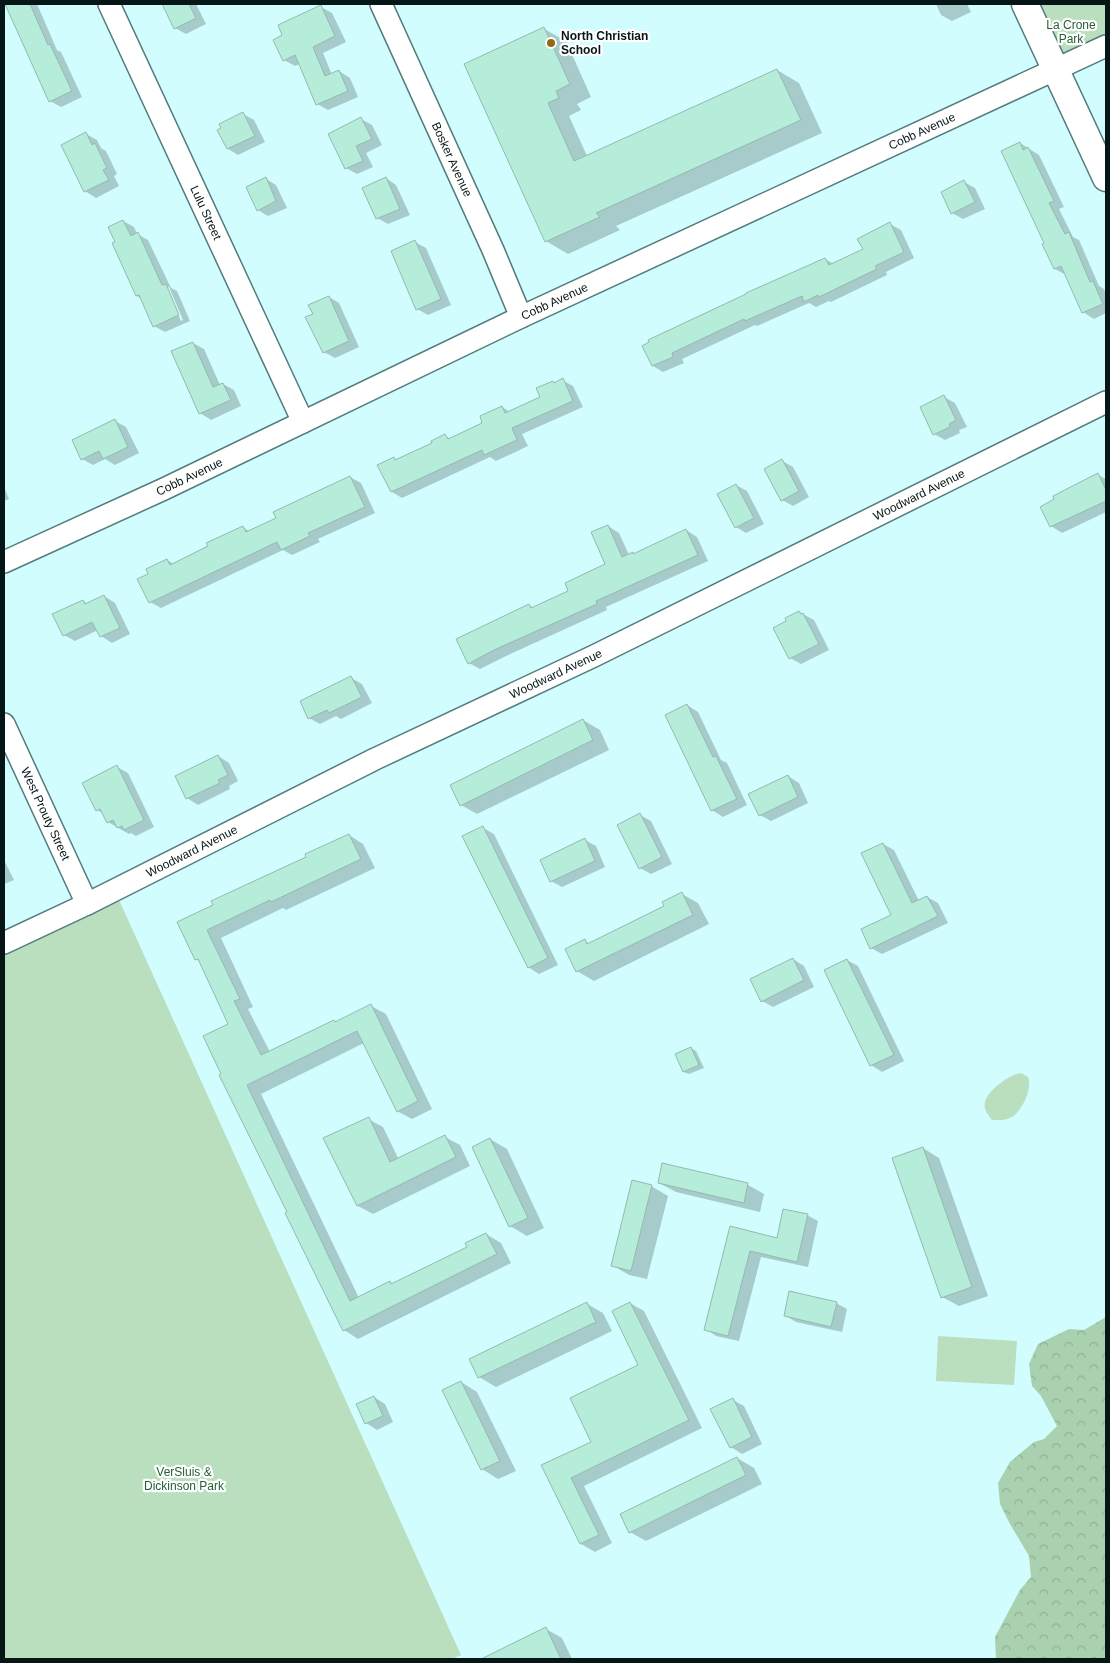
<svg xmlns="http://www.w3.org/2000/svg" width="1110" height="1663" font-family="Helvetica,sans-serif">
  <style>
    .green { fill: #badfbf }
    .forest { fill: url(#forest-crowns) }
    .shadow { fill: #0003; fill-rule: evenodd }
    .building { fill: #b5edda; stroke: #93baad }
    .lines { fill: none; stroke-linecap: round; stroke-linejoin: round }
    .minor-casing { stroke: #527b7c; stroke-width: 24 }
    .tertiary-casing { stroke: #527b7c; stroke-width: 29 }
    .minor { stroke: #fff; stroke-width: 21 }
    .tertiary { stroke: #fff; stroke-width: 26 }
    .poi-dot { fill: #946814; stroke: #fff; stroke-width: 2 }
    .labels { text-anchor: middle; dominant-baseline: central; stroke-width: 4.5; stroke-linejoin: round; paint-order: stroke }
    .park-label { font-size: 12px; fill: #255e34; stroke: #fff }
    .poi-label { font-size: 12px; font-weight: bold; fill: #061616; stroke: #fff; text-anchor: start }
    .street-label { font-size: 12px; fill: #061616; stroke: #fff }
  </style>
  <defs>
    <pattern id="forest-crowns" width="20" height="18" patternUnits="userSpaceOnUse" patternTransform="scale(1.25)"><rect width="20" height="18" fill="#a9d0af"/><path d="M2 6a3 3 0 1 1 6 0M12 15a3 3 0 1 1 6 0" fill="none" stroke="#90b296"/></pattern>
  </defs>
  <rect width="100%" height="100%" fill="#d1fdfe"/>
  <path class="green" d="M1025,4H1106V46L1057,70Z
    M115,891L461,1655L452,1659H4V943Z
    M1021,1073L1028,1077C1033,1088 1022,1111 1012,1117C1005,1121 999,1120 992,1120C988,1115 983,1108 985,1102C988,1090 1010,1074 1021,1073Z
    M938,1336L1017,1341L1014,1385L936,1381Z"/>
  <path class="forest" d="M1106,1317V1659H996L995,1637L1020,1590L1031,1577L1029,1556L1010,1524L1000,1504L998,1483L1010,1462L1034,1442L1044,1439L1057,1426L1041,1396L1032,1386L1029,1364L1038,1344L1069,1329L1084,1330Z"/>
  <path class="shadow" d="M6,4H37L57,50L61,52L82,97L61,107L50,101Z
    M163,4H196L206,24L186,34L175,28Z
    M936,4H967L971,12L952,21L941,15Z
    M321,7L332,13L346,42L323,53L332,75L339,71L350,78L358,97L328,110L317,104L300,64L295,66L284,60Z
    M544,29L566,41L591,97L577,104L581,110L569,116L587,156L777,70L799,83L822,133L616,226L620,230L568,254L546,241Z
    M243,114L254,120L265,142L238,155L228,149Z
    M361,119L372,125L382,145L366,153L373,167L357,174L346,168Z
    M86,134L97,140L101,148L106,151L117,174L114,176L119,186L96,198L85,191Z
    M1020,143L1039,155L1064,207L1059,209L1073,237L1079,240L1099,286L1104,289L1106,294V313L1094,319L1083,312L1066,275L1055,269L1046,244Z
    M386,178L396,185L410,215L388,224L377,218Z
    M266,179L276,185L287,208L268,216L258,210Z
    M964,182L975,188L985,209L963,219L952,213Z
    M123,221L134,227L137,234L148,240L171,288L177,291L190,321L165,332L154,326L142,299L137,296L116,242ZM166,287H169L183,320L181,321Z
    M890,224L901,230L914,258L886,272L887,275L831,302L829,301L816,307L809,303L757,326L755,325L682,359L684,363L663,372L653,366L644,346L825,259L834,264L864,249Z
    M415,242L426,248L451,305L428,315L417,309Z
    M329,297L339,303L359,347L335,358L324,352L314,314Z
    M193,343L204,349L220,385L223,384L234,390L241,406L211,420L200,413Z
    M562,380L573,386L583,407L522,434L528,446L496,461L490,457L402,498L392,492L394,459L397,461L433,444L445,436L451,439L484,423L502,407L510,412L541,397L553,382L555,383Z
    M944,397L955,403L967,427L959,430L960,433L945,440L934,434Z
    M115,421L126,427L139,453L115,465L105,459L93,465L82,459Z
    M782,461L793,467L809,497L793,506L782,500Z
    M1098,475L1106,479V512L1062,533L1051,526Z
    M350,477L361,483L375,513L318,539L320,542L292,555L283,550L161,608L150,602V574L167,560L174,564L243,527L250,532L278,519Z
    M736,485L747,491L764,524L746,533L736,527Z
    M4,487L9,499L4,501Z
    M608,526L619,533L629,555H634L686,530L697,537L708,561L606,607L607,610L506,656L480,669L469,663L529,605L534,608L570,591L607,565Z
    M104,596L115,603L130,634L112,643L101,636L98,630L75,641L64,635L83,601L88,604Z
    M799,612L814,620L829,650L801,664L790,658Z
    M351,678L362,684L372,703L341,719L336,716L320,724L309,718Z
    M687,705L698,712L721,760L727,763L747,805L723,817L712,810Z
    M583,720L600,730L609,750L477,814L461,805Z
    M218,756L229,763L238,781L229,786L230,789L198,805L187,798Z
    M117,767L128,773L154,827L136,836L131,833L129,834L108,822L104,814L97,810Z
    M788,776L799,783L808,803L771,821L760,815Z
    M640,815L651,821L672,864L651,874L640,868Z
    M483,828L494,834L558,965L539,974L528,967Z
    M349,835L363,844L375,868L286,910L283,908L221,938L253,1007L248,1009L270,1052L334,1021L336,1022L371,1006L386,1014L432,1109L412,1119L397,1111L364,1043L261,1094L359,1298L390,1282L394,1285L469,1248L486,1234L501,1243L511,1263L358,1339L344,1330L289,1212L221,1076L230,1024L200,962L196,959L179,923Z
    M585,840L596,846L605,867L562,887L551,881Z
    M883,844L894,850L919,901L927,897L938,903L948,923L882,954L871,948L892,916Z
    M4,860L14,880L4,884Z
    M682,894L698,903L709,924L594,981L577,971L585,941L590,944L666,907Z
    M793,959L804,966L814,987L773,1007L762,1001Z
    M847,960L858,966L904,1061L882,1072L871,1065Z
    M691,1048L696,1051L704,1068L689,1074L684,1072L677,1055Z
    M368,1119L383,1127L399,1160L445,1137L460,1145L470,1166L373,1214L358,1206L325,1139Z
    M490,1139L507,1149L544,1228L527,1236L510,1226Z
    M923,1148L939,1158L988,1296L959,1306L942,1297Z
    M659,1183L748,1185L764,1194L760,1212L676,1192Z
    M651,1186L668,1196L647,1279L629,1275L612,1265Z
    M807,1215L818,1221L808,1267L761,1257L739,1341L716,1336L706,1329L731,1228L777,1239Z
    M630,1303L644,1311L702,1428L584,1486L612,1543L595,1552L581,1544L543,1466L592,1442L640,1366Z
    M836,1303L847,1309L842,1332L796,1322L786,1316Z
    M587,1304L603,1313L612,1331L496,1387L479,1377Z
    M461,1382L477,1392L516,1471L498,1479L482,1469Z
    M374,1397L385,1404L393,1422L377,1430L366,1423Z
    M733,1400L744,1406L762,1444L742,1454L731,1447Z
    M737,1458L754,1468L762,1484L646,1541L630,1532Z
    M546,1629L562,1638L572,1659H484Z"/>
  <path class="building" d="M5,4H30L48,45L50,44L72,91L49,102Z
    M162,4H189L196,18L174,29Z
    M321,5L335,36L313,47L325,76L339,70L348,91L316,105L295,55L283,61L273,40L282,35L278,25Z
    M544,27L570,84L556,91L559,98L548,103L574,161L777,69L801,120L596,213L600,217L545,242L464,64Z
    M243,112L255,136L227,149L217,130L221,128L219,124Z
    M361,117L372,139L356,146L363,161L345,169L328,134Z
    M86,132L92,145L95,143L107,168L103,170L109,180L84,192L61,145Z
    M1020,142L1023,150L1028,147L1054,201L1049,203L1065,234L1069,232L1090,282L1093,281L1103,304L1082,313L1061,266L1054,269L1042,244L1044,243L1001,151Z
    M266,177L276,201L257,211L246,187Z
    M386,177L400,209L376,219L362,188Z
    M964,180L975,202L951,214L941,192Z
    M123,220L131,236L138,232L162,285L166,284L179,315L153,327L139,295L136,296L112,243L115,242L108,227Z
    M890,222L904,252L875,266L877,269L819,297L818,295L804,302L802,296L745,321L744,319L672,353L673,357L652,366L642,346L649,342L648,340L746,294V293L825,258L829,265L863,249L857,239Z
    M415,240L441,299L416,310L391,251Z
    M329,296L349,341L323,353L305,317L313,314L308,305Z
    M193,342L213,387L223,383L231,400L199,414L171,351Z
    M563,378L573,401L512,428L517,440L484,455L482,450L391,492L377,465L394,457L395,460L432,443L431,441L445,434L448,439L482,423L480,416L502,406L505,413L540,397L536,388L553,381L554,383Z
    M944,395L956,420L949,424L950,427L933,435L920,407Z
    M115,419L128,447L103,459L99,451L81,460L72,440Z
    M782,459L799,491L781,501L764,469Z
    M1098,473L1106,490V501L1050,527L1040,507L1054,499L1053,496Z
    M350,476L365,507L308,533L310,536L281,550L277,542L149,603L137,579L148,574L146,569L167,559L170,565L208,546L206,543L243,526L246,532L276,518L273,512Z
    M736,484L754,518L735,528L717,494Z
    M608,525L622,557L633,552V554L686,529L698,555L596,601L597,604L494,650L468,664L456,639L529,604L531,608L568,591L565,583L605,564L591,532Z
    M104,595L120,628L100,637L92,622L63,636L52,614L83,600L85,604Z
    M799,611L801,614L803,613L819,644L789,659L773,628L786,621L785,618Z
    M351,676L362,697L329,713L327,710L308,719L300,701Z
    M687,704L713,757L716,756L737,799L711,811L665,715Z
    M583,719L593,740L460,806L450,785Z
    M218,755L228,775L218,780L220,783L186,799L175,776Z
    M117,765L144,820L124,830L122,826L117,828L113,820L107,823L100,809L96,811L82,783Z
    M788,775L798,797L759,816L748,794Z
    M640,813L662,857L639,869L617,825Z
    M483,826L548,958L528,968L462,836Z
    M349,834L361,859L271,902L270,900L207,930L240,999L234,1001L261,1055L334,1020L335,1022L371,1004L418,1101L397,1112L357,1031L247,1085L350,1301L390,1281L391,1284L467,1247L465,1243L486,1233L497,1254L343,1331L285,1213L287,1212L219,1075L221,1074L203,1036L228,1024L198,959L195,960L177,922L213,905L211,901L306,857L305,854Z
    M585,838L595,861L550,882L540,860Z
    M883,843L912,903L927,896L938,916L870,949L861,929L891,915L861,853Z
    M682,892L693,915L576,972L565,949L585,939L587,944L664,906L662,902Z
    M793,958L804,980L761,1002L750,979Z
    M847,959L894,1055L870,1066L824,970Z
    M691,1047L699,1065L683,1072L675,1054Z
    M369,1117L390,1162L445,1135L456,1157L357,1206L323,1138Z
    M490,1138L528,1218L509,1227L472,1147Z
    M923,1147L972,1287L941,1298L892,1158Z
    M662,1163L748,1183L744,1203L658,1183Z
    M632,1180L652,1185L631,1271L611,1266Z
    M783,1209L808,1214L797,1262L750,1251L728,1336L704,1330L730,1226L777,1238Z
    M789,1291L837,1302L831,1327L784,1316Z
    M587,1302L596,1322L478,1378L469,1359Z
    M630,1302L689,1420L571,1478L599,1535L580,1544L541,1465L591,1442L570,1398L638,1365L612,1311Z
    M461,1381L500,1461L481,1470L442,1390Z
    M374,1396L383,1416L365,1424L356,1404Z
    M733,1398L752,1437L730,1448L710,1409Z
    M737,1457L746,1475L629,1533L620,1514Z
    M546,1627L561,1659H481Z"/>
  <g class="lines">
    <g class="minor-casing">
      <g id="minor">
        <path id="s1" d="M109,4L303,422"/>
        <path id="s2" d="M381,4L493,250L521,317"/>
        <path id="s3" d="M4,562L164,489L521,317L1106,46"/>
        <path id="s4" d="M4,724L87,904"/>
        <path id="s5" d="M4,943L87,904L375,759L594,656L1106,402"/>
      </g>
    </g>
    <g class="tertiary-casing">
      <path id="tertiary" d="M1025,4L1106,178"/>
    </g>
    <use href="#minor" class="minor"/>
    <use href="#tertiary" class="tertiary"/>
  </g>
  <circle class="poi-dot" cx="551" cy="43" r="5"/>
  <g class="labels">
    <g class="park-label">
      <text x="1071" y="25">La Crone<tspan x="1071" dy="14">Park</tspan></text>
      <text x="184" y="1472">VerSluis &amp;<tspan x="184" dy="14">Dickinson Park</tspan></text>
    </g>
    <g class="poi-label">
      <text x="561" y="36">North Christian<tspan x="561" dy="14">School</tspan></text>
    </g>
    <g class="street-label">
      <text stroke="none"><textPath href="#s3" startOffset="1014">Cobb Avenue</textPath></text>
      <text stroke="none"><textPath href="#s2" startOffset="171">Bosker Avenue</textPath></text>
      <text stroke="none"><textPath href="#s1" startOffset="230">Lulu Street</textPath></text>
      <text stroke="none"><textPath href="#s3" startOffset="609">Cobb Avenue</textPath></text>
      <text stroke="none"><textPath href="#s3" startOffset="204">Cobb Avenue</textPath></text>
      <text stroke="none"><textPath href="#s5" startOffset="1019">Woodward Avenue</textPath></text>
      <text stroke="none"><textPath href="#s5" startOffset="614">Woodward Avenue</textPath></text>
      <text stroke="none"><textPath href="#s4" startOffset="99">West Prouty Street</textPath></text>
      <text stroke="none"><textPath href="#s5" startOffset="209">Woodward Avenue</textPath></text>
    </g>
  </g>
  <rect width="1110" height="1663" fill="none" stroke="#061616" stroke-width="10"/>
</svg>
